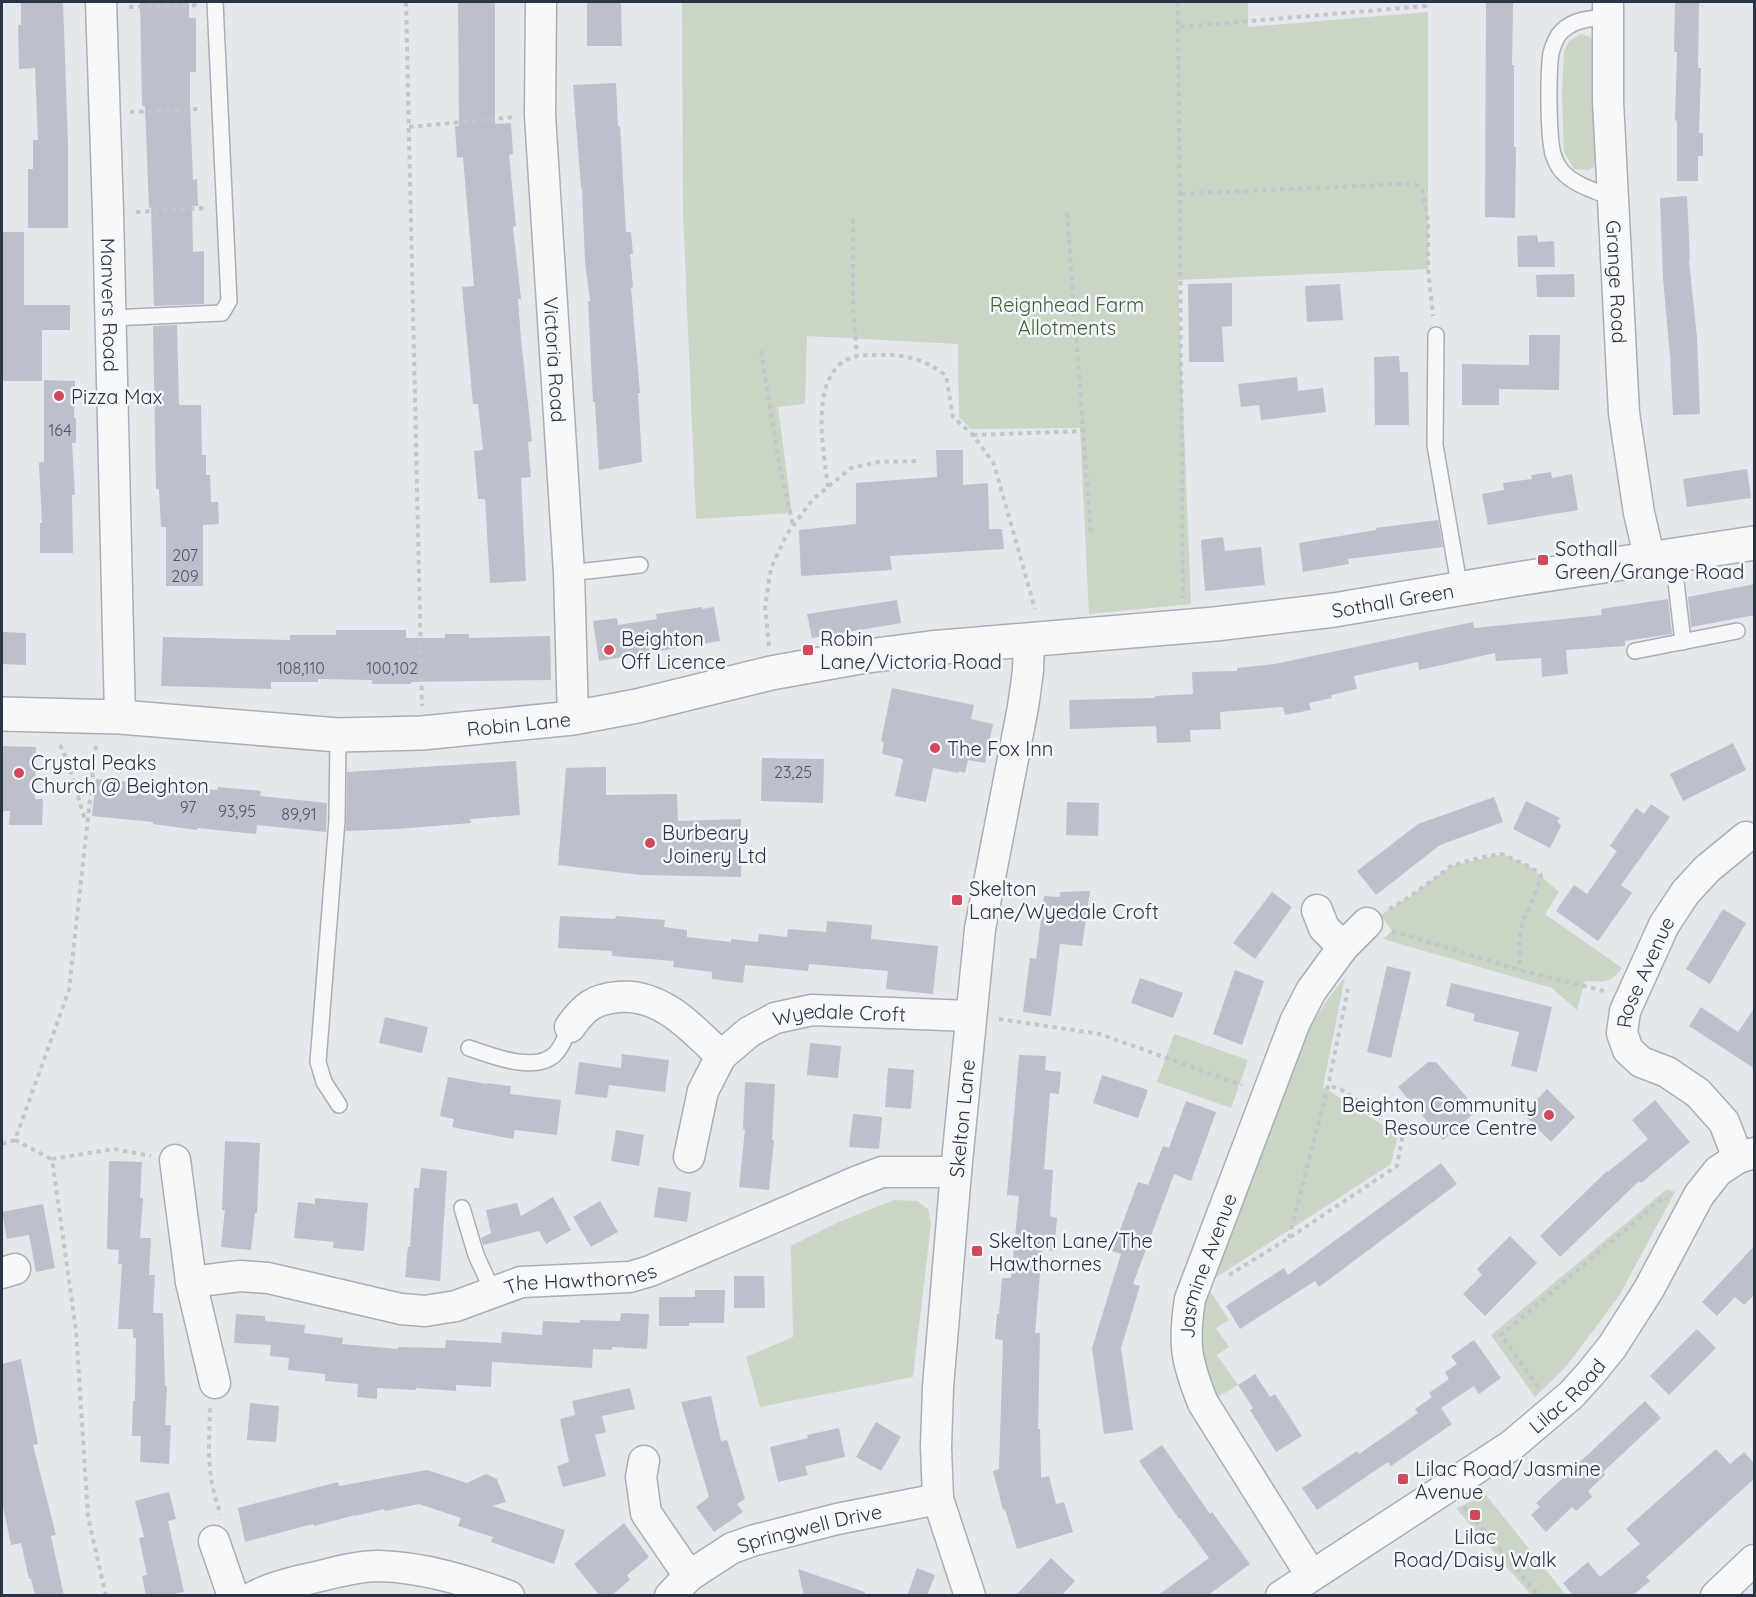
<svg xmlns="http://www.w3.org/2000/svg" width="1756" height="1597" font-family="Quicksand,sans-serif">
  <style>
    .green { fill: #c9d6c5 }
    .building { fill: #bbc0ca }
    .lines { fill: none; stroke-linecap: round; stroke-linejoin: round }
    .service-casing { stroke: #a9aeb7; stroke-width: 18 }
    .minor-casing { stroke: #a9aeb7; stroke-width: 33 }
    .tertiary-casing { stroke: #a9aeb7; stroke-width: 36 }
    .path { stroke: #c2c5cb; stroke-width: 4; stroke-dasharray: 4.5 4.5; stroke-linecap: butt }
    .service { stroke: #f7f8fa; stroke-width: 15 }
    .minor { stroke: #f7f8fa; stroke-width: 30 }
    .tertiary { stroke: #f7f8fa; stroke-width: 33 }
    .poi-dot { fill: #d1495b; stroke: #f4f6f9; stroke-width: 2 }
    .labels { text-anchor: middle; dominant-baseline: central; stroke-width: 5; stroke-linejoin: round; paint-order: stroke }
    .number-label { font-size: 16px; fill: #4f5766 }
    .street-label { font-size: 20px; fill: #2b3445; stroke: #f4f6f9 }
    .park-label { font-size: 20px; fill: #3f6138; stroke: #f4f6f9 }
    .poi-label { font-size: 20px; fill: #2b3445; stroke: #f4f6f9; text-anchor: start }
  </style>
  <rect width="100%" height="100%" fill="#e4e7ec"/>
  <path class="green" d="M682,2H1248V27L1428,12V269L1178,280L1191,604L1089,614L1080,428L971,429L959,417L958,344L807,336L805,404L778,407L792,513L696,519L683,211Z
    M1581,34L1590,37L1594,44L1597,149L1594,167L1589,170L1574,169L1564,152L1562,93L1564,52L1569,41Z
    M1502,854L1532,868L1559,892L1545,914L1622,968C1610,984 1604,982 1585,981L1577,1010L1552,988L1383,939L1392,931L1381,915L1411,896L1451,866Z
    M1345,977L1323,1087L1398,1135L1391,1164L1212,1280L1308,1031L1327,1000Z
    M1174,1034L1248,1060L1231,1108L1157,1082Z
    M1667,1189L1675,1192L1619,1296L1565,1368L1535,1397L1491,1335Z
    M894,1200L917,1201L928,1209L931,1224L913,1377L760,1407L746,1357L793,1337L791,1246L841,1221Z
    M1210,1291L1229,1320L1216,1328L1229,1347L1217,1355L1238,1385L1218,1397C1203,1364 1191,1325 1210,1291Z
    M1486,1495L1566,1595H1531L1456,1508Z"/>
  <path class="building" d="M21,2H63L68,143V228H28V169H33V140H38L35,68L19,69L18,25H21Z
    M140,2H189V18H196V72H190V106L193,180L197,179L198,206H192L193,252L204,251V304L154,306L151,207L149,208L145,106H142Z
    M458,2H495V124L511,123L513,154L509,155L516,226L513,227L521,299H518L521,339L532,441L528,442L531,477L521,478L526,581L490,583L485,499H478L474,451L483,450L478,404H473L462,287L474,286L463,157L457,158L455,126H459Z
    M587,2H621L622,46H587Z
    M1486,2H1513L1512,65H1514V147H1516L1515,218L1485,217Z
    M1675,2H1699L1698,68H1701L1699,133H1703V156H1698V181H1677V121L1675,120L1677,52H1674Z
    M616,83L618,126H620L626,232H631L633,254H630L633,287L631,288L640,393H638L642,462L599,470L595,402H593L588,301H590L585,262L582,188H581L573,85Z
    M1687,196L1690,259L1689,260L1697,338L1700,414L1673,415L1670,357L1663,278L1660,198Z
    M2,232H24V305H70V330H42V381H2Z
    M1537,235L1538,242L1554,241L1555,267H1518L1517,236Z
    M1574,274L1575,297H1537L1536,275Z
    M1232,283V326L1222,327L1224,362H1189L1188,284Z
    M1340,284L1343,320L1307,322L1305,286Z
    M177,325L179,405H201L202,455H206V475H210L211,502H218L219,524L203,525V586H166V527H161L159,489H156L153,326Z
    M1529,335H1560L1559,390L1499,389V405H1462V364L1529,365Z
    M1399,356L1400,372H1408L1409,425H1375L1374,357Z
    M1297,377L1298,391L1323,388L1326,412L1261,420L1259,405L1241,407L1238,384Z
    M44,380L75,381L74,418H76V443H72L75,495H72L73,553H40V523H42L39,463L44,462Z
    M936,450H963V485L988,483L989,529H1002L1004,549L890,556L892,570L801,576L799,530L856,524V483L937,477Z
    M1747,469L1751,498L1687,507L1683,479Z
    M1551,472L1552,478L1572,474L1578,510L1488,525L1482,494L1504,490L1503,483L1532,479L1531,475Z
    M1438,520L1443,547L1348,559L1349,564L1303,572L1299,543L1376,530V528Z
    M1223,537L1225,551L1261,547L1265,585L1205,591L1201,540Z
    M1755,584V615L1691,627L1688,597Z
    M1668,599L1672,634L1625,641V646L1566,650L1568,674L1542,677L1541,658L1496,661L1495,653L1419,670L1418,662L1354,676L1357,689L1331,695L1332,698L1309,703L1311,710L1285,715L1283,707L1220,712L1221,729L1190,730L1191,742L1157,743L1156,726L1070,729L1069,700L1155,698V696L1193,694L1192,672L1237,671V668L1275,664L1473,622L1474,628L1602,615L1601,609Z
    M897,600L901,623L812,638L807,614Z
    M702,607V609L714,607L720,641L599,661L593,621L617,618L618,625L657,619L656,614Z
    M336,630H406V638H445V634H469V638L550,636L551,680L411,682V684H372V680L318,679V682H271V689L161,686L163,637L290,640V635H336Z
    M2,632L26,633V665L2,664Z
    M892,688L974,705L971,719L993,724L985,763L968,760L965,773L959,771V773L933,768L926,802L895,796L903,759L882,754L884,742L881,741Z
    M1733,743L1746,770L1683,801L1670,774Z
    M2,746L36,747L35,799H43L42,825H9L10,811H2Z
    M762,758L824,759L823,803L761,801Z
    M516,761L520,815L470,819L471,823L397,829L346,831L347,772Z
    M606,767V795L677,794L678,821L741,819V877L641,875L558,865L566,768Z
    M96,779L217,790L218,787L261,791L260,796L327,803L326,832L257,825L256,834L197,828V830L153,824V822L92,816Z
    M1494,797L1503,822L1440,845L1376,895L1357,871L1418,824Z
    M1526,801L1560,818L1557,821L1561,826L1550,848L1513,829Z
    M1067,802L1099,803L1098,836L1066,835Z
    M1651,804L1670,817L1621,885L1632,893L1598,941L1556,911L1574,885L1587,894L1617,851L1610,846L1636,808L1644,814Z
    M1090,891L1082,946L1060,944L1051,1016L1023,1012L1030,958L1036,959L1044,896L1060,897V892Z
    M1272,892L1292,907L1255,959L1233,943Z
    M1723,909L1746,923L1710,984L1686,969Z
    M560,916L615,919L616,916L665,920L664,927L687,930V937L731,942V939L758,942L759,934L787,937L788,929L826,932L827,921L872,925L871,939L938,946L933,994L886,989L888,971L809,964L808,971L745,965L743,983L712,979V972L673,967L674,961L612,956V951L558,948Z
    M1387,966L1411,972L1391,1058L1367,1052Z
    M1235,970L1264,981L1242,1045L1213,1034Z
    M1140,978L1183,993L1173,1018L1131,1003Z
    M1451,983L1552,1007L1537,1072L1511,1066L1519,1032L1473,1021L1475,1014L1446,1006Z
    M1701,1007L1738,1032L1755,1007V1069L1689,1026Z
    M385,1017L428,1027L422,1053L379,1043Z
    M810,1043L841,1046L838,1078L807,1075Z
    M622,1054L669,1060L665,1092L609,1085L607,1098L575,1094L579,1062L621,1068Z
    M1019,1055L1046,1056L1045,1070L1061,1072L1059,1094L1050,1093L1044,1169L1053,1170L1050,1216L1057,1218L1054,1251L1042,1249L1035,1333H1040L1038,1429H1040L1041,1478L1049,1476L1056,1504L1064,1502L1073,1532L1017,1549L1005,1509L1003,1510L993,1471L999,1469L1003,1340L995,1339L997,1314H999L1002,1278H1011L1019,1196L1007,1195Z
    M1428,1062H1436L1478,1110L1443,1140L1398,1087Z
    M888,1068L914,1070L911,1109L885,1107Z
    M1102,1075L1148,1090L1138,1118L1093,1103Z
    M448,1077L487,1084V1083L511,1086L510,1094L561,1100L557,1135L515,1130L513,1139L452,1127L454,1119L440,1116Z
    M745,1082L775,1084L772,1140H774L769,1190L739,1187L745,1130L743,1129Z
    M1547,1089L1575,1117L1551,1142L1523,1114Z
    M1655,1100L1690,1142L1641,1183L1639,1181L1560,1257L1540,1236L1607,1171L1608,1172L1648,1139L1632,1120Z
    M1186,1101L1216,1112L1191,1181L1174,1174L1133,1284L1140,1286L1121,1348L1133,1430L1104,1434L1092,1348L1121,1254L1112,1251L1138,1182L1148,1185L1163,1146L1169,1148Z
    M853,1114L882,1117L879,1149L849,1147Z
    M616,1130L644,1135L639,1166L611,1161Z
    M225,1141L260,1143L257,1213H255L251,1250L221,1247L225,1210H222Z
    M109,1161L142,1162L140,1198H143L140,1238H151L149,1275H155L153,1313H163L165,1386H167L165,1425H171L169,1464L140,1462L141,1436H132L133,1401H135L136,1338H133V1329H118L122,1264H118L119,1250L107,1249Z
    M1441,1163L1457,1184L1319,1287L1315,1281L1240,1329L1226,1306L1284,1268L1288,1275Z
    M421,1168L447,1171L440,1281L405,1277L408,1247H410L414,1188H419Z
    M658,1187L691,1192L687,1222L654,1217Z
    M553,1197L571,1230L546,1244L539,1231L483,1245L481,1238L491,1233L486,1210L517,1203L521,1216Z
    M315,1198L368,1203L364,1251L333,1248L334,1242L294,1238L298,1202L315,1204Z
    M600,1201L618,1232L591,1247L573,1217Z
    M43,1204L55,1268L36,1272L29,1235L7,1239L2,1212Z
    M1510,1236L1537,1263L1485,1316L1463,1294L1482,1275L1477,1269Z
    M1755,1245V1294L1744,1305L1735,1297L1717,1316L1702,1302Z
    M734,1276H764L765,1308H734Z
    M695,1290H725L724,1323H689V1326H659V1297H695Z
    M621,1313L649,1314L647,1349L612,1347V1350L593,1349L592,1368L492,1362L491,1387L456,1385V1391L416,1388V1390L377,1388V1399L357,1397L358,1384L325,1381V1374L288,1370L289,1358L270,1356L271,1345L234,1343L236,1314L265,1316V1321L305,1325L304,1333L343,1338L342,1344L398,1349V1347L445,1348L446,1340L501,1343L502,1332L542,1335L543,1321L580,1323V1320L620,1321Z
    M1697,1329L1716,1348L1669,1395L1650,1376Z
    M1474,1340L1501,1378L1479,1394L1474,1386L1441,1408L1452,1424L1391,1466L1388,1462L1317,1510L1302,1488L1357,1451L1359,1454L1418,1413L1415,1409L1432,1397L1429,1393L1449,1379L1445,1372L1457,1364L1451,1356Z
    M21,1359L38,1444L33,1445L56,1535L51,1536L64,1596H35L31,1579H29L21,1543L11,1545L2,1502V1364Z
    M1255,1374L1270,1397L1275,1394L1302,1436L1276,1452L1250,1410L1253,1408L1238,1385Z
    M630,1388L635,1409L602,1416L606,1432L595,1435L606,1476L563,1487L557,1466L569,1462L560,1419L575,1415L572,1401Z
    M711,1396L721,1441L727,1440L745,1499L737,1504L743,1512L714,1532L696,1507L709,1497L681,1402Z
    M1645,1401L1661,1418L1603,1472L1605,1475L1588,1491L1592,1497L1576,1511L1572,1507L1546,1532L1531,1515L1540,1507L1536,1503Z
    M250,1403L279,1406L276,1442L247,1440Z
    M876,1422L901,1437L881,1471L856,1457Z
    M839,1428L845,1457L805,1466L808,1475L778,1482L770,1447L808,1438L807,1435Z
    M1162,1445L1210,1514L1212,1512L1250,1564L1207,1596H1157L1209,1558L1180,1518L1179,1519L1139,1461Z
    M1716,1449L1730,1464L1744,1452L1755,1464V1478L1646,1577L1650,1581L1632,1596H1573L1563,1583L1588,1562L1600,1577L1640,1544L1626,1529Z
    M427,1470L467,1483L486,1474L497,1479L506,1502L492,1506L565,1530L554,1564L491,1542L493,1537L458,1526L461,1518L419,1504L385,1511L384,1509L355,1516V1515L314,1526L313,1524L245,1542L238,1508L338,1482L339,1486Z
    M169,1492L176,1519L168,1521L184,1592L164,1596H146L142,1576L147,1575L139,1538L144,1537L135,1501Z
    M624,1523L649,1557L627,1575L630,1580L611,1596H600L574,1564Z
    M1051,1558L1075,1581L1061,1596H1015Z
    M917,1568L935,1575L927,1596H907Z
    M798,1569L865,1592V1596H804Z"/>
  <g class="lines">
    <g class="service-casing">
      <path id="service" d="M1608,18C1591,18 1574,19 1561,32C1556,37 1553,46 1551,53C1548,73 1548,134 1553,154C1555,160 1557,165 1561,170C1573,185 1596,191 1613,198
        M110,318L222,313L229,301L215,2
        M1436,335L1435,445L1460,590
        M1673,556L1683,642
        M569,573L640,565
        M1635,651L1737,631
        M338,735L337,820L318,1062L324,1082L339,1105
        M469,1048C492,1056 537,1074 556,1053C562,1047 566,1035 570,1027
        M462,1208L476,1255L493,1292"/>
    </g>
    <g class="minor-casing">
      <g id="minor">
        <path id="s1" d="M101,2L108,212L120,717"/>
        <path id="s2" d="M541,2L540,115L569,573L573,718"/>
        <path id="s3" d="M1608,2V101L1624,413L1639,513L1650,560"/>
        <path d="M1317,910L1324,928L1343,947L1367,923"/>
        <path d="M570,1027C584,1007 594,999 619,997C661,993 693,1029 721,1056"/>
        <path id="s4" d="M689,1157L703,1091L721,1056L749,1032L775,1018L812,1010L971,1016"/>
        <path id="s5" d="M1738,1158L1724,1122L1698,1093L1667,1072L1641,1062L1628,1050L1622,1033L1625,1011L1664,925L1685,893L1707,869L1746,837"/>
        <path d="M175,1160L191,1282L215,1383"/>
        <path d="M2,1273L15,1269"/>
        <path id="s6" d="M191,1282L240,1276L268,1278L401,1309L425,1311L456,1306L521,1282L630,1277L650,1271L858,1181L882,1172H956"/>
        <path d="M644,1461L641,1477L646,1513L689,1576"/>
        <path d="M214,1541L233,1596"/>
        <path id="s7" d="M1311,1575L1203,1403C1186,1361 1183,1344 1190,1299L1295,1022L1311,991L1343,947"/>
        <path d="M255,1596C272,1587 293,1582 312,1578C333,1573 357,1566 379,1566C423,1567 468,1581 509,1596"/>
        <path id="s8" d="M670,1596L689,1576L732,1548L755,1540L837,1519L938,1499"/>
        <path id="s9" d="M970,1596L938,1499L936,1447L938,1387L956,1172L980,929L1023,707L1028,671L1029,640"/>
        <path id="s10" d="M1281,1596L1512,1445L1571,1395L1591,1373L1612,1347L1649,1289L1699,1195L1718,1171L1738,1158L1754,1153"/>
        <path d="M1716,1596L1754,1560"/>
      </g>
    </g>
    <g class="tertiary-casing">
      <g id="tertiary">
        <path id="s11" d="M2,714L120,717L338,735L422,733L573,718L637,706L771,673L860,657L930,648L1215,624L1334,610L1517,579L1754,543"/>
      </g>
    </g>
    <path class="path" d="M406,2L422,706
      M1178,2L1183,598
      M129,7L197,5
      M1180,27L1426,6V2
      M130,112L200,109
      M409,127L515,117
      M1181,194L1402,184L1416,185L1422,188L1428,221V269L1433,316
      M136,212L206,208
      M1067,213L1091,536
      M853,219V309L857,356
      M761,351L780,468L793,525
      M973,435L1084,431
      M828,487C824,453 809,381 846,360C857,354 869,355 882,355C905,354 929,361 946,376L953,417L973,435L994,464L1035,609
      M769,646L765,606L771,568L787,534L813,499L851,468L879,462L919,461
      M60,745L68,762L85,820
      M1389,909L1411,896L1451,866L1478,858L1502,854L1532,868L1541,875C1538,894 1526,909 1521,928C1518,941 1520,957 1520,970
      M1392,931L1520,970L1604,991
      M999,1019L1100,1034L1242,1085
      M15,1140L51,1159
      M2,1144L15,1140L69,990L96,745
      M1289,1238L1328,1086L1348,989
      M1229,1275L1289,1238L1397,1166L1403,1133L1339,1088L1328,1086
      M1538,1387L1501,1335L1664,1197L1667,1199
      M210,1408C209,1450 206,1475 221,1515
      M1464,1507L1539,1596
      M106,1596L88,1517L76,1330L52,1159L114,1149L151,1156"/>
    <use href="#service" class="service"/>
    <use href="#minor" class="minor"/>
    <use href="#tertiary" class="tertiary"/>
  </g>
  <g class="poi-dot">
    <circle cx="59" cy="396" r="6"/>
    <rect x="1537" y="554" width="12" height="12" rx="3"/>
    <circle cx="609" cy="650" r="6"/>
    <rect x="802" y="644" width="12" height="12" rx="3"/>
    <circle cx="935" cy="748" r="6"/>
    <circle cx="19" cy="773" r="6"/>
    <circle cx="650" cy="843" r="6"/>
    <rect x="951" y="894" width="12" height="12" rx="3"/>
    <circle cx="1549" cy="1115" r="6"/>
    <rect x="971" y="1245" width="12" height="12" rx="3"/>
    <rect x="1397" y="1473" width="12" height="12" rx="3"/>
    <rect x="1469" y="1509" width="12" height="12" rx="3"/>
  </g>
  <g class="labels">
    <g class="number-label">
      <text x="60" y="430">164</text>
      <text x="185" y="555">207</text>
      <text x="185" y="576">209</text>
      <text x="301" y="668">108,110</text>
      <text x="392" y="668">100,102</text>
      <text x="793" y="772">23,25</text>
      <text x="188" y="807">97</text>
      <text x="237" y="811">93,95</text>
      <text x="299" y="814">89,91</text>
    </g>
    <g class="street-label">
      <text stroke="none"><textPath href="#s3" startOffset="280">Grange Road</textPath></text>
      <text stroke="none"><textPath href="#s1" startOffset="303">Manvers Road</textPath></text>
      <text stroke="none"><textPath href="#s2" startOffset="358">Victoria Road</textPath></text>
      <text stroke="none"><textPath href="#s11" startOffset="1402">Sothall Green</textPath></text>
      <text stroke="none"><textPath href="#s11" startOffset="518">Robin Lane</textPath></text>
      <text stroke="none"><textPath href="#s5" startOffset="244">Rose Avenue</textPath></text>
      <text stroke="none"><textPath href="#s4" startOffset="238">Wyedale Croft</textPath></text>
      <text stroke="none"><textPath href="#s9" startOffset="484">Skelton Lane</textPath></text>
      <text stroke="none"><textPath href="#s7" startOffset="346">Jasmine Avenue</textPath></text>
      <text stroke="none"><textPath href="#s6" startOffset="398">The Hawthornes</textPath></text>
      <text stroke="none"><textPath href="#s10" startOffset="350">Lilac Road</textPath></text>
      <text stroke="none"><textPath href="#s8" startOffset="159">Springwell Drive</textPath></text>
    </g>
    <g class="park-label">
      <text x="1067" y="304">Reignhead Farm<tspan x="1067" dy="23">Allotments</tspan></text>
    </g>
    <g class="poi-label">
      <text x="71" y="396">Pizza Max</text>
      <text x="1555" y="548">Sothall<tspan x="1555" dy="23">Green/Grange Road</tspan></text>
      <text x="621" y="638">Beighton<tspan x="621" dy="23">Off Licence</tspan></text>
      <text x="820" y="638">Robin<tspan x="820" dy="23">Lane/Victoria Road</tspan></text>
      <text x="947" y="748">The Fox Inn</text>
      <text x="31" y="762">Crystal Peaks<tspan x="31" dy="23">Church @ Beighton</tspan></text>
      <text x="662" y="832">Burbeary<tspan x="662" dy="23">Joinery Ltd</tspan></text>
      <text x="969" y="888">Skelton<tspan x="969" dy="23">Lane/Wyedale Croft</tspan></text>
      <text x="1537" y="1104" text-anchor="end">Beighton Community<tspan x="1537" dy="23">Resource Centre</tspan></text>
      <text x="989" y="1240">Skelton Lane/The<tspan x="989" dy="23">Hawthornes</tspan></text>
      <text x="1415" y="1468">Lilac Road/Jasmine<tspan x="1415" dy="23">Avenue</tspan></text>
      <text x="1475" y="1536" text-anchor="middle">Lilac<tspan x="1475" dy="23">Road/Daisy Walk</tspan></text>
    </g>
  </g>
  <rect width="1756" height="1597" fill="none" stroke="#2b3445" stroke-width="6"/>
</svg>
